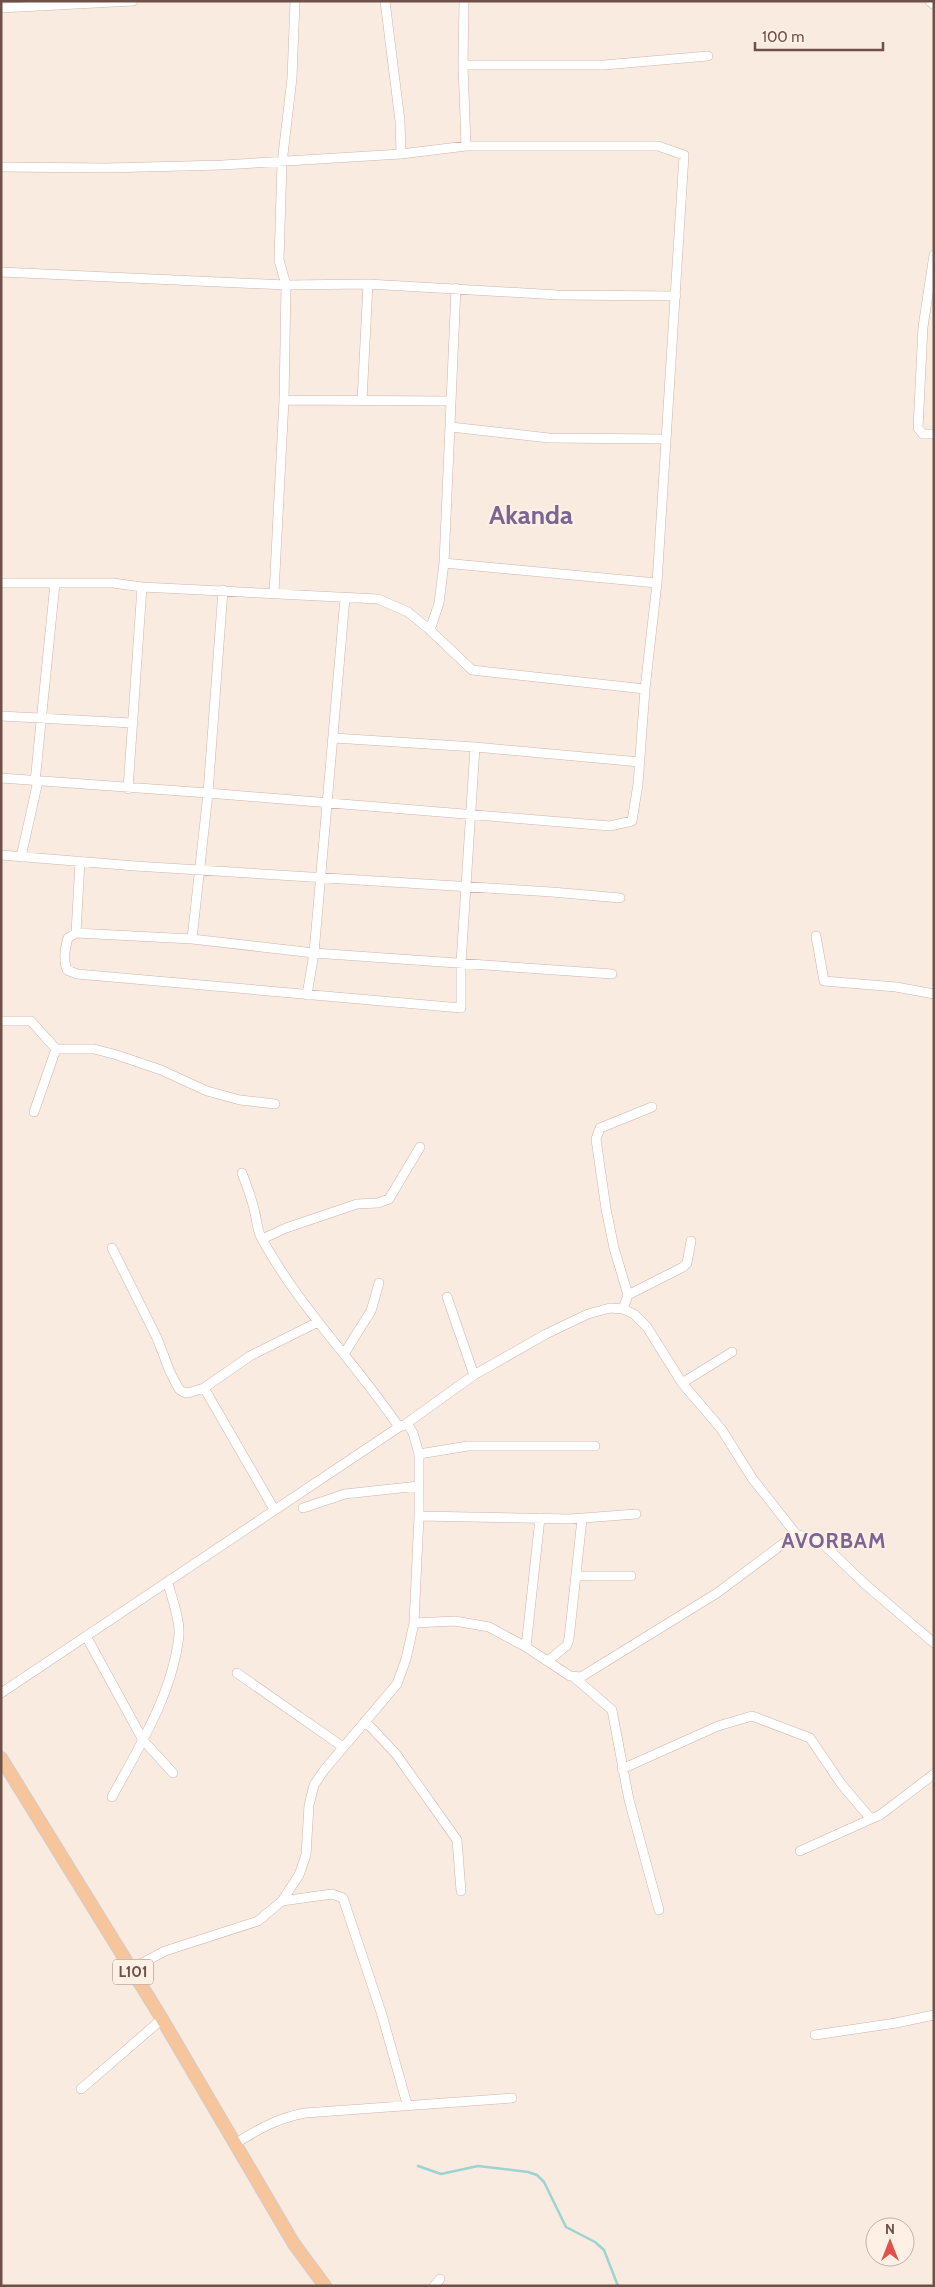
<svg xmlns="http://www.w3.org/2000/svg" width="935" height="2287" font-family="Cabin,sans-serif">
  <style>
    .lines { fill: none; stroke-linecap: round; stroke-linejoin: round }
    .stream { stroke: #9dd3d2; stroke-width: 2.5 }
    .minor-casing { stroke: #ccb4ab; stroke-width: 10 }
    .tertiary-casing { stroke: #ccb4ab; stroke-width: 11 }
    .primary-casing { stroke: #d4cac8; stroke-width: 14 }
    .minor { stroke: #fff; stroke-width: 9 }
    .tertiary { stroke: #fff; stroke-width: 10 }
    .primary { stroke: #f6c59b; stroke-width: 12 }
    .labels { text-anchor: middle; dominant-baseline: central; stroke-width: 4; stroke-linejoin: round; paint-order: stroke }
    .shield { fill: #fef0e5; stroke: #9a8078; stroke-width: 1 }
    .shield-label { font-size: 15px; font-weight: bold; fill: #6f5049 }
    .district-label { font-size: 21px; font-weight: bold; letter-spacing: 1px; fill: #7b6592; stroke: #fef0e5 }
    .town-label { font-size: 26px; font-weight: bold; fill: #7b6592; stroke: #fef0e5 }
  </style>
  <rect width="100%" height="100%" fill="#faebe0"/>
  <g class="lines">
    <path class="stream" d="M418,2166L441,2174L478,2166L528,2172L537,2175L544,2182L566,2227L595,2242L604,2250L618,2286"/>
    <g class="minor-casing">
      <path id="minor" d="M385,1L400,121L401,154
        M464,1L463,65L466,146
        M1,8L133,1
        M463,65H604L708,56
        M1,167L107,168L222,165L401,154L466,146H658L684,155L657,583L645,689L638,784L632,821L610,826L208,793L1,778
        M934,255L923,327L918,428L923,434H934
        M1,272L286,285L368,284L558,295L676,296
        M284,400L451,401
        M362,401L368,284
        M451,427L549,438L666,439
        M444,563L657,583
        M1,583H113L142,587L378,599L408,612L430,630L472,670L645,689
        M274,593L284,400L286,285L279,260L282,163L292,78L295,1
        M430,630L439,603L444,563L456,288
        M1,716L132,723
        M334,738L475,747L640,762
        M475,747L461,963V1008L77,974L67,970C63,960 65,948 68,938L76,933L192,939L314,953L612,974
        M35,782L55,583
        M128,789L142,587
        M1,855L135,866L552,892L620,898
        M21,857L38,781
        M76,933L80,861
        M816,936L824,981L896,987L934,994
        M192,939L208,793L223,590
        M307,995L314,953L345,598
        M1,1021H31L56,1049H94L117,1055L161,1070L207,1091L240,1100L275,1104
        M34,1112L56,1049
        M242,1173C247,1186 252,1199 255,1213C257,1221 257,1231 262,1239C299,1307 355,1362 399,1427L404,1425
        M262,1239L286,1228L357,1204L378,1203L389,1199L420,1147
        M112,1248L157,1338L170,1372L179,1389L183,1392L188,1393L204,1388L250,1356L318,1322
        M628,1295L683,1267L687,1263L691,1241
        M447,1297L474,1375
        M623,1309L628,1295L614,1248L606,1209L596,1139L600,1128L652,1107
        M344,1354L371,1311L379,1283
        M682,1383L732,1352
        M204,1388L274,1509
        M419,1454L468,1446H595
        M303,1508L345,1494L419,1486
        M419,1516L570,1519L636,1514
        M576,1576H631
        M414,1623L455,1621L489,1627L526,1647L570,1676L581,1677L717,1593L796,1534
        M87,1638L143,1740L173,1773
        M526,1647L540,1518
        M548,1661L567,1645L569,1639L582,1519
        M237,1673L343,1747
        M575,1678L612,1710L629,1800L659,1910
        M1,1693L399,1427
        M365,1721L396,1754L457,1840L461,1891
        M622,1769L718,1726L752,1716L810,1738L842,1785L871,1819
        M112,1797C139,1747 173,1693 179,1635C180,1619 172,1599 168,1583
        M800,1851L880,1815L934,1774
        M282,1901L332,1894L343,1898L382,2015L407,2104
        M131,1969L165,1951L258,1921L282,1901L299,1875L306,1855L309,1805L314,1785L325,1769L397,1684L406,1659L414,1623L419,1516V1454L413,1433L407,1423L474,1375L546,1334L588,1314L610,1308L623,1309L634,1314L647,1327L682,1383L722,1430L752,1478L796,1534L821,1542L866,1585L934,1643
        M815,2035L896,2023L934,2015
        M81,2089L162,2019
        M235,2144C258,2129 278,2118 305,2113L512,2098
        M434,2286L440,2279"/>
    </g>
    <g class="tertiary-casing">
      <path id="tertiary" d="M930,1L934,4"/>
    </g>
    <g class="primary-casing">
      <path id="primary" d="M1,1758L162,2019L294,2244L325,2286"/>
    </g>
    <use href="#minor" class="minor"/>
    <use href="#tertiary" class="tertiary"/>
    <use href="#primary" class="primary"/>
  </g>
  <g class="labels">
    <rect class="shield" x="113" y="1959.5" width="40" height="25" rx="4"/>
    <g class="shield-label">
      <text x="133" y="1972">L101</text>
    </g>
    <g class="district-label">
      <text x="834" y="1540">AVORBAM</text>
    </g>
    <g class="town-label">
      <text x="531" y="515">Akanda</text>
    </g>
  </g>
  <rect width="935" height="2287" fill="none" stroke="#6f5049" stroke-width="5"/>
  <g transform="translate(890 2242)"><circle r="24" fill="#fef0e5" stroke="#c5b0a7"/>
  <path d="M0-4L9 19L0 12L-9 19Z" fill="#df524b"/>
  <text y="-8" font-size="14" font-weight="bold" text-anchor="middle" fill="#6f5049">N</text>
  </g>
  <path d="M755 42v8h128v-8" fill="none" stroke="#6f5049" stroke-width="2.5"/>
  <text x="762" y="42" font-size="15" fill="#6f5049" stroke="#fef0e5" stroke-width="4" paint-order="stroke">100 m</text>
</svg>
